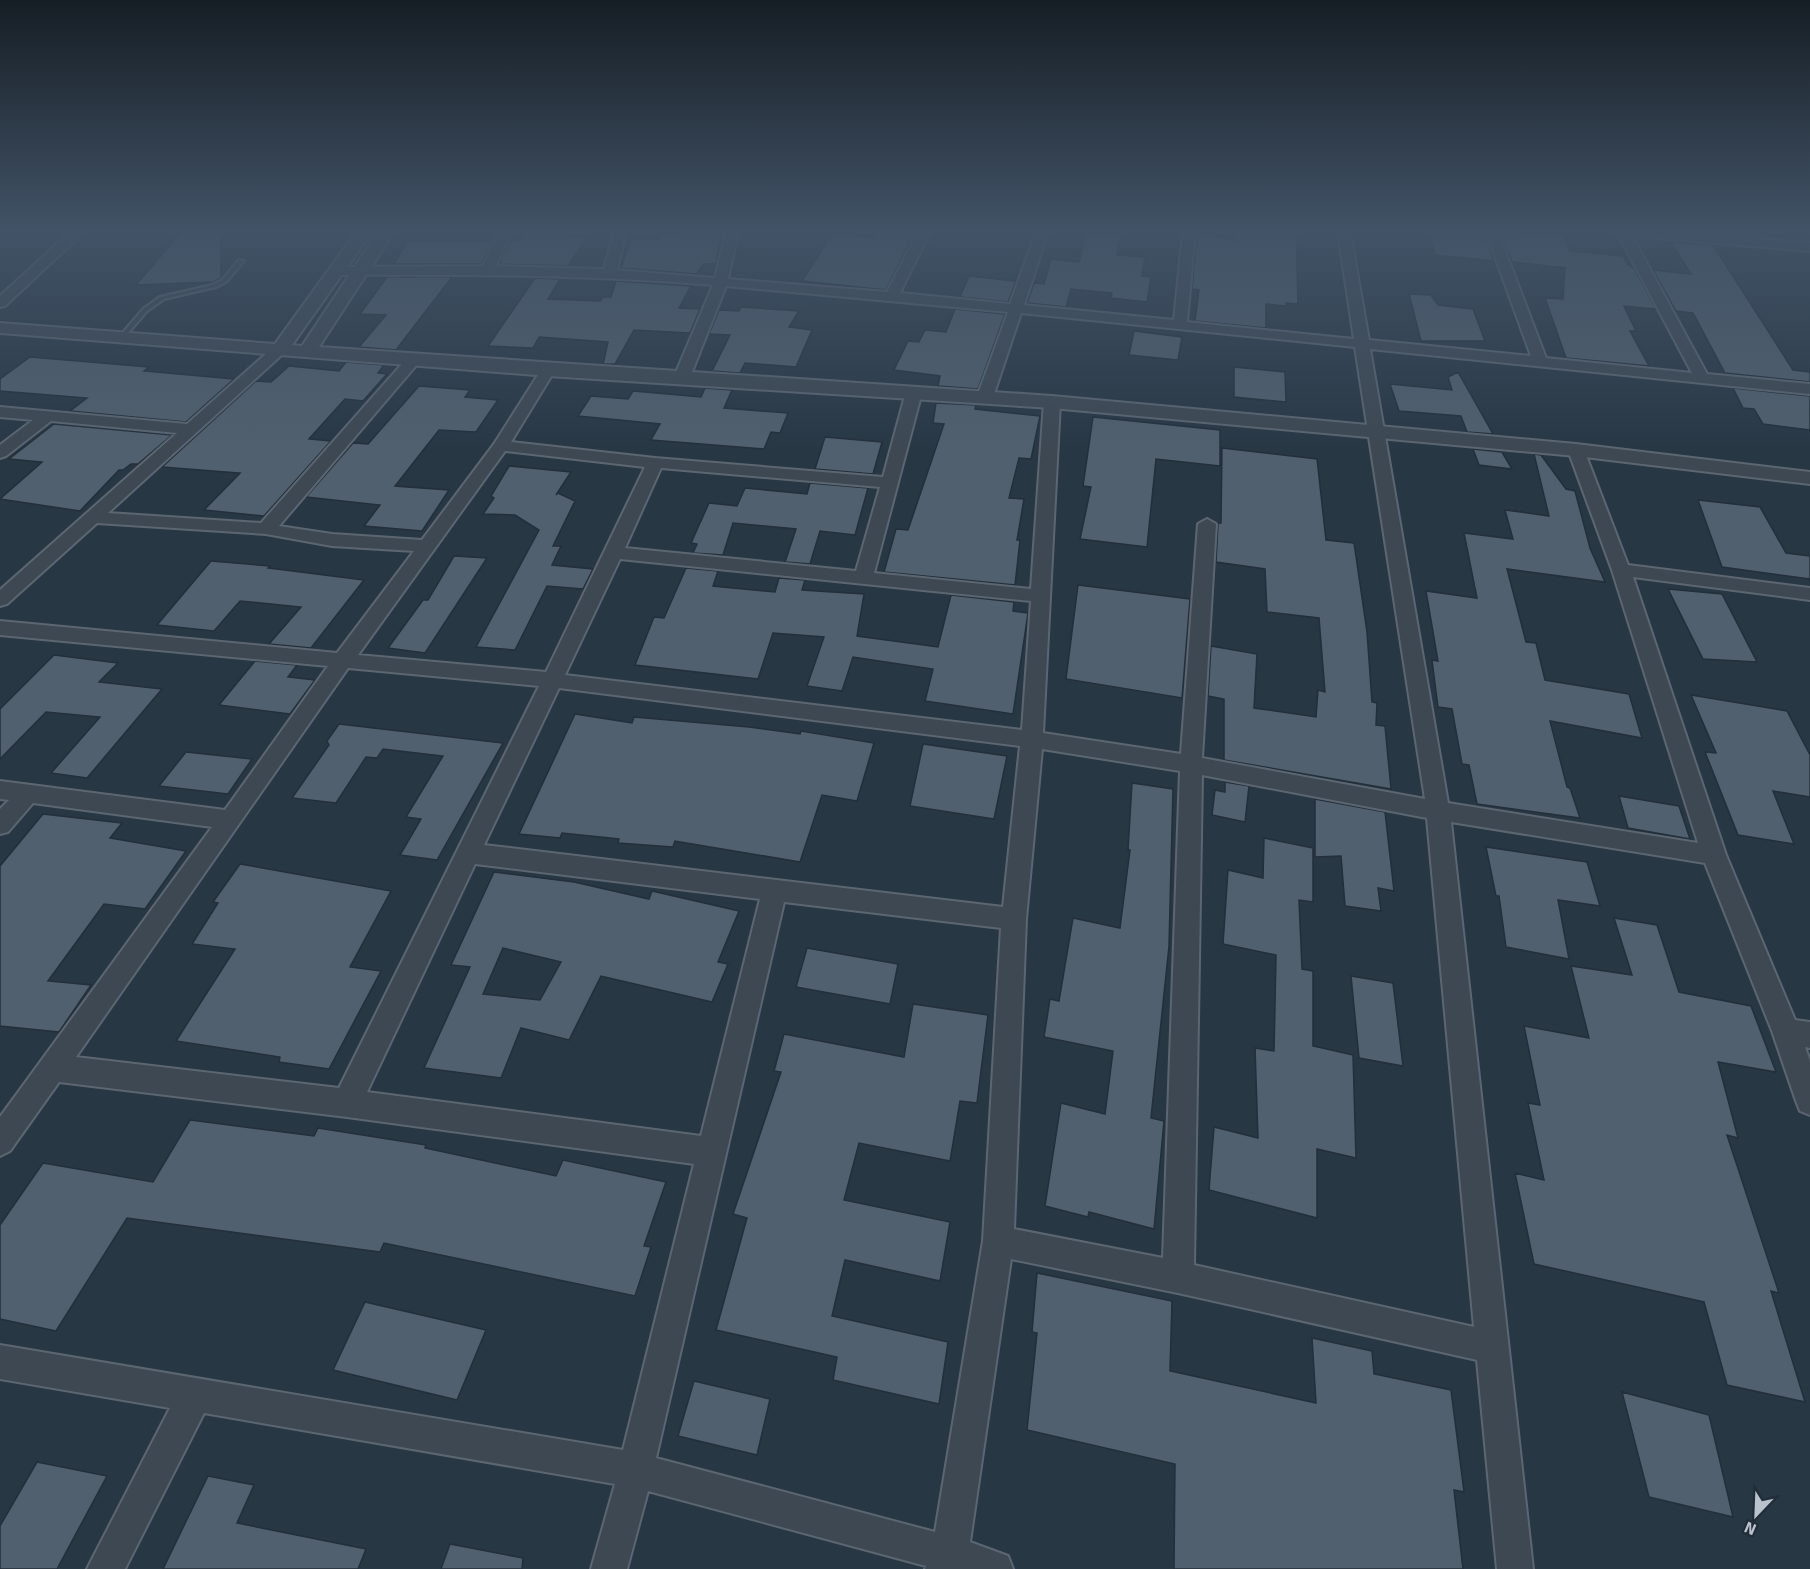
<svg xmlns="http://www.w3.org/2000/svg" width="1810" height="1569" font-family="Signika,sans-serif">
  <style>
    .building { fill: #51606e; stroke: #232f3b; stroke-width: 1.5; fill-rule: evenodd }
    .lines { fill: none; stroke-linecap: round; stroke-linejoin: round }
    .service-casing { stroke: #5b6671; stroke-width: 4 }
    .minor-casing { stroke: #5b6671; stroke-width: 4 }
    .tertiary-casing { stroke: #5b6671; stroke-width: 4 }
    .service { fill: #3d4853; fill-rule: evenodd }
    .minor { fill: #3d4853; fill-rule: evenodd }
    .tertiary { fill: #3d4853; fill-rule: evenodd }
  </style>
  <rect width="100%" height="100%" fill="#283744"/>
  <path class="building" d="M181,232H221V278L213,282L136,285Z
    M524,232H566L565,237H587L568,266L499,264L510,241L520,240Z
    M679,232H722L716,264H703L697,274L621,268L631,239H658L659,236H678Z
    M876,232H915L886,290L802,281L832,234L873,238Z
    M1235,232H1296L1298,304L1286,303V306L1266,304V328L1195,321L1199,290L1192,289L1197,233L1235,240Z
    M1429,232H1484L1494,261L1435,255Z
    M1500,232L1562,234L1570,251L1623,256L1628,265L1634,268L1656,309L1624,306L1636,331H1630L1649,366L1566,358L1545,298L1563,299L1565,268L1512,262Z
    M1086,233L1121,236L1117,255L1145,257L1142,276L1151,277L1147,302L1111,298L1112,293L1071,289L1066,307L1027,303L1034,283L1044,284L1051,259L1079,262Z
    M449,241H492L482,264H394L407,242Z
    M1671,242L1713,245L1793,370L1810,372V382L1725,373L1693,313L1676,311L1653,270L1691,274Z
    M969,276L977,277L1016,281L1008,302L960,297Z
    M387,277H452L396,350L359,347L386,315L360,314Z
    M535,278L560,279L548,299L600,301L603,297H611L616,281L691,286L679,308L700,309L690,333L634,330L615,364H603L608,342L539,337L533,348L488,346Z
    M1409,294L1431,295L1438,305L1473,309L1485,341H1421Z
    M741,307L799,311L789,327L812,330L796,367L745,363L740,373L712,371L730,335L709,334L719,310L739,311Z
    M955,309L1005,314L978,389L938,386L940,376L894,370L908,341L919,342L925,330L946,332Z
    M1134,331L1182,337L1178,360L1129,355Z
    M30,357L149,367L144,371L234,379L186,422L70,411L87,398L0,391V379Z
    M346,362L384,365L378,373L387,374L363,401L345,399L309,439L331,441L264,516L204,510L240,473L162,467L256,381L271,382L289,366L339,371Z
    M1234,367L1285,372L1286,402L1234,397Z
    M1458,372L1493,434L1467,432L1461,416L1399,411L1390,384L1452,390L1448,377Z
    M419,386L470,390L465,397L498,400L476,432L439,430L395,486L449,490L422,531L364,526L380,505L306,497L353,443L368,444Z
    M705,388L732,390L724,408L788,413L780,433L771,432L764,449L651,440L660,424L578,416L591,396L628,399L633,391L701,397Z
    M1733,388L1810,396V430L1763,424L1754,409L1743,408Z
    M936,403L976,405L975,409L1040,416L1031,459L1019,458L1009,498L1024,499L1017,540H1020L1015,585L884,572L896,529L908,530L944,424L933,423Z
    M1093,417L1220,430V466L1156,459L1147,547L1080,539L1091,487L1083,486Z
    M54,424L172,435L138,464H131L123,470H119L80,511L0,499L42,462L9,459Z
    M825,437L882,442L873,474L815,469Z
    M1222,448L1317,459L1326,540L1354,543L1367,632L1372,702L1377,703L1376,725L1385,726L1391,789L1224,760V699L1208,696L1211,646L1257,654L1254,708L1316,717L1318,690L1325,692L1319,618L1267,612L1265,569L1216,562L1218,523H1221Z
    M1473,449L1502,452L1512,469L1479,465Z
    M1534,454L1541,455L1566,489L1575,491L1590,548L1605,582L1507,569L1526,642L1536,643L1545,680L1629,694L1642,738L1550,721L1567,787L1570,788L1580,818L1477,804L1469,765L1462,764L1452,709L1438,707L1432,660L1438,661L1426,591L1477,598L1464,533L1513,539L1505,510L1549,516Z
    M509,466L571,472L556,495L558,493L575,501L553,546H561L552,565L593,569L583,589L547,586L515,650L476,647L539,530L515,515L483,514L494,498L491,496Z
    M810,483L868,488L855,535L820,531L810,564L785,562L796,529L733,523L723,555L693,553L697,544L691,543L709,503L737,506L745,488L807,494Z
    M1698,500L1760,507L1786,553L1810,556V579L1722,567Z
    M454,556L487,558L425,653L388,648L423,600H428Z
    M211,561L270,566L268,568L364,580L311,648L269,644L301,607L240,601L214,631L157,625Z
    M686,568L718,571L713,586L775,592L779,578L805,580L802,590L864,594L857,636L938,647L951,595L1014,602L1013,611L1028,613L1013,714L925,701L933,669L853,657L842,691L807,686L824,637L773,633L758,679L635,665L654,617L664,618Z
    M1078,585L1190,599L1182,698L1066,679Z
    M1668,589L1722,594L1757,662L1703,659Z
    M54,655L118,663L99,682L162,689L87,778L51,773L100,717L46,712L0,759V709Z
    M255,661L297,665L288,677L315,680L290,714L219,705Z
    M1691,695L1787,711L1810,755V797L1773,791L1794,844L1738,835L1705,752L1716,753Z
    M575,714L632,723L634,717L749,727L800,734L801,731L874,743L857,801L822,795L800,862L675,841L673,847L618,843L619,839L562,833L560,838L519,834Z
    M339,724L503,743L437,860L400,855L421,819L406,817L443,756L383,749L377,758L366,757L336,803L292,798L329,745L327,741Z
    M923,744L1007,756L994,819L910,806Z
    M186,752L252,759L228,794L159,786Z
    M1225,782L1249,786L1245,822L1212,815L1215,790L1225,792Z
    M1132,783L1173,789L1169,946L1151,1118L1164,1121L1154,1229L1089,1212L1088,1217L1045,1206L1061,1103L1105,1114L1113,1051L1044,1037L1050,999L1059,1001L1073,918L1120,928L1130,850H1128Z
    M1619,796L1679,806L1690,839L1628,828Z
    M1315,799L1385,812L1394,891L1378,888L1381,911L1345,906L1341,856L1315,857Z
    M43,814L122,823L110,838L186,851L145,909L104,904L48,981L91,985L59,1032L0,1026V866Z
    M1264,838L1313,848V902L1299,900L1302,969L1313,971V1046L1353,1055L1356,1158L1317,1149V1218L1209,1190L1214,1127L1258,1138L1255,1048L1274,1051L1276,955L1223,944L1228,870L1263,878Z
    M1486,847L1587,862L1600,906L1558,900L1569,959L1506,947L1499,896H1496Z
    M240,864L391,891L350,967L381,971L329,1069L279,1062L280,1057L176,1041L235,949L192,944L218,903L213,902Z
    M494,872L574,882L649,899L652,891L739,911L718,962L728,964L712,1002L601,976L569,1040L521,1028L501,1078L424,1068L470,967L451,965ZM503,948L561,962L540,1000L483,994Z
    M1614,918L1657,925L1679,992L1751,1006L1776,1072L1718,1062L1738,1138L1727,1135L1779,1293L1771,1291L1805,1402L1727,1385L1704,1302L1534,1264L1515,1173L1544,1180L1528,1103L1540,1105L1524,1026L1589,1038L1571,966L1632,975Z
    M807,948L898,964L890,1004L796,987Z
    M1351,976L1393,983L1403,1066L1359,1058Z
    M913,1004L988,1015L977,1103L960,1101L950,1161L859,1143L844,1200L950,1222L940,1281L845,1260L832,1316L948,1342L939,1404L833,1380L837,1357L716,1330L747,1218L733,1214L781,1072L774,1071L784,1034L904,1057Z
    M190,1120L314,1136L318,1128L426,1145L425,1148L556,1176L563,1160L666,1182L644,1246L651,1247L635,1296L384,1243L380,1252L127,1218L56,1331L0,1319V1225L43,1163L153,1182Z
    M1037,1273L1172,1301L1170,1371L1316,1403L1312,1338L1372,1351L1374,1374L1451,1390L1464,1492L1454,1490L1463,1569H1174L1175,1464L1027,1430L1037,1333L1032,1332Z
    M365,1302L486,1330L457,1400L333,1370Z
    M694,1381L770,1399L757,1455L678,1436Z
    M1622,1392L1709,1415L1733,1517L1649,1497Z
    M37,1462L107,1476L57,1569H0V1526Z
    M208,1476L254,1485L237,1523L366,1549L358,1569H163Z
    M450,1544L523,1558L522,1569H441Z"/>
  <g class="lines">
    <g class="service-casing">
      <path id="service" d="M239,260L244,261L226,282L216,287L164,299L147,311L124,338L119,337L143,309L160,297L212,285L222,280Z"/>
    </g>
    <g class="minor-casing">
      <path id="minor" d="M70,232H84L5,306L0,307V296Z
        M499,232H511L496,266L604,269L614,232H626L617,270L715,278L726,232H738L728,279L887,292L918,232H930L900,293L1010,304L1036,232H1048L1024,305L1174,320L1183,232H1195L1187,322L1354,339L1338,232H1350L1369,340L1531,356L1486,232H1498L1546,358L1692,373L1617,232H1674L1810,243V251L1632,236L1707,374L1810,384V394L1370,349L1448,803L1698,843L1612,570L1568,450L1570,447H1582L1584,450L1628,565L1810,588V600L1633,577L1726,855L1795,1020L1810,1022V1048L1805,1047L1810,1061V1115L1800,1111L1796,1101L1772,1031L1705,863L1451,822L1533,1569H1497L1477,1360L1178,1293L1011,1259L970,1542L1008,1556L1013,1569H925L926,1566L648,1491L627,1569H591L615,1484L204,1413L125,1569H87L170,1408L0,1379V1345L623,1450L694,1164L347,1117L59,1082L10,1151L0,1156V1117L212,827L33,803L8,832L0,834V809L9,800L0,799V781L225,810L328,666L0,635V621L337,653L414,551L332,546L266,534L97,523L7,604L0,606V590L177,433L51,421L6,456L0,458V445L33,420L0,417V407L187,424L276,345H286L288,348L286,351L108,513L261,523L409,356H419L421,359L419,362L279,526L332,534L422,540L494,444L543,367H553L555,370L511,442L655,458L883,477L906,392L914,387L922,392L874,573L1031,589L1044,402L1052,397L1057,399L1060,402L1043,733L1181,754L1198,524L1207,519L1216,524L1202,758L1425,799L1355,347L1021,313L993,397L985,402L977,397L1008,312L726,286L690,377L682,382L674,377L713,285C588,275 464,274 339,275L332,271L339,267L483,266ZM505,451L645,467L546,672L358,655ZM661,468L880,487L856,571L625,548ZM620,559L1031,601L1022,730L565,675ZM348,668L539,686L339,1088L76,1057ZM559,688L1020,746L1003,907L484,845ZM1042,749L1180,771L1163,1258L1014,1229L1026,919ZM1202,775L1427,818L1474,1327L1194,1265ZM475,864L760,899L701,1136L367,1092ZM784,902L1001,928L983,1241L935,1532L656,1458Z"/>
    </g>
    <g class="tertiary-casing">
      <path id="tertiary" d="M356,232H372L292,345L302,346L378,232H394L319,347L1052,396L1576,444L1810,472V484L1576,456L1052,408L548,376L0,333V323L275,344Z"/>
    </g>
    <use href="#service" class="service"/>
    <use href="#minor" class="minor"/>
    <use href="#tertiary" class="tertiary"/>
  </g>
  <linearGradient id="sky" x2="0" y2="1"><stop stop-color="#161e25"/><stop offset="0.51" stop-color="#425367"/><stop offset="1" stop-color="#425367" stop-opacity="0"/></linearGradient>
  <rect width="1810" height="452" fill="url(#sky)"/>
  <g transform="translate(1756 1515) rotate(203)" stroke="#212d39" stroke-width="4.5" paint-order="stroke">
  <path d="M0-4.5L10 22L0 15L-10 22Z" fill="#bac3cd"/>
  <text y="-9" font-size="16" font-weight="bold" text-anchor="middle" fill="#bac3cd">N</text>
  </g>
</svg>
